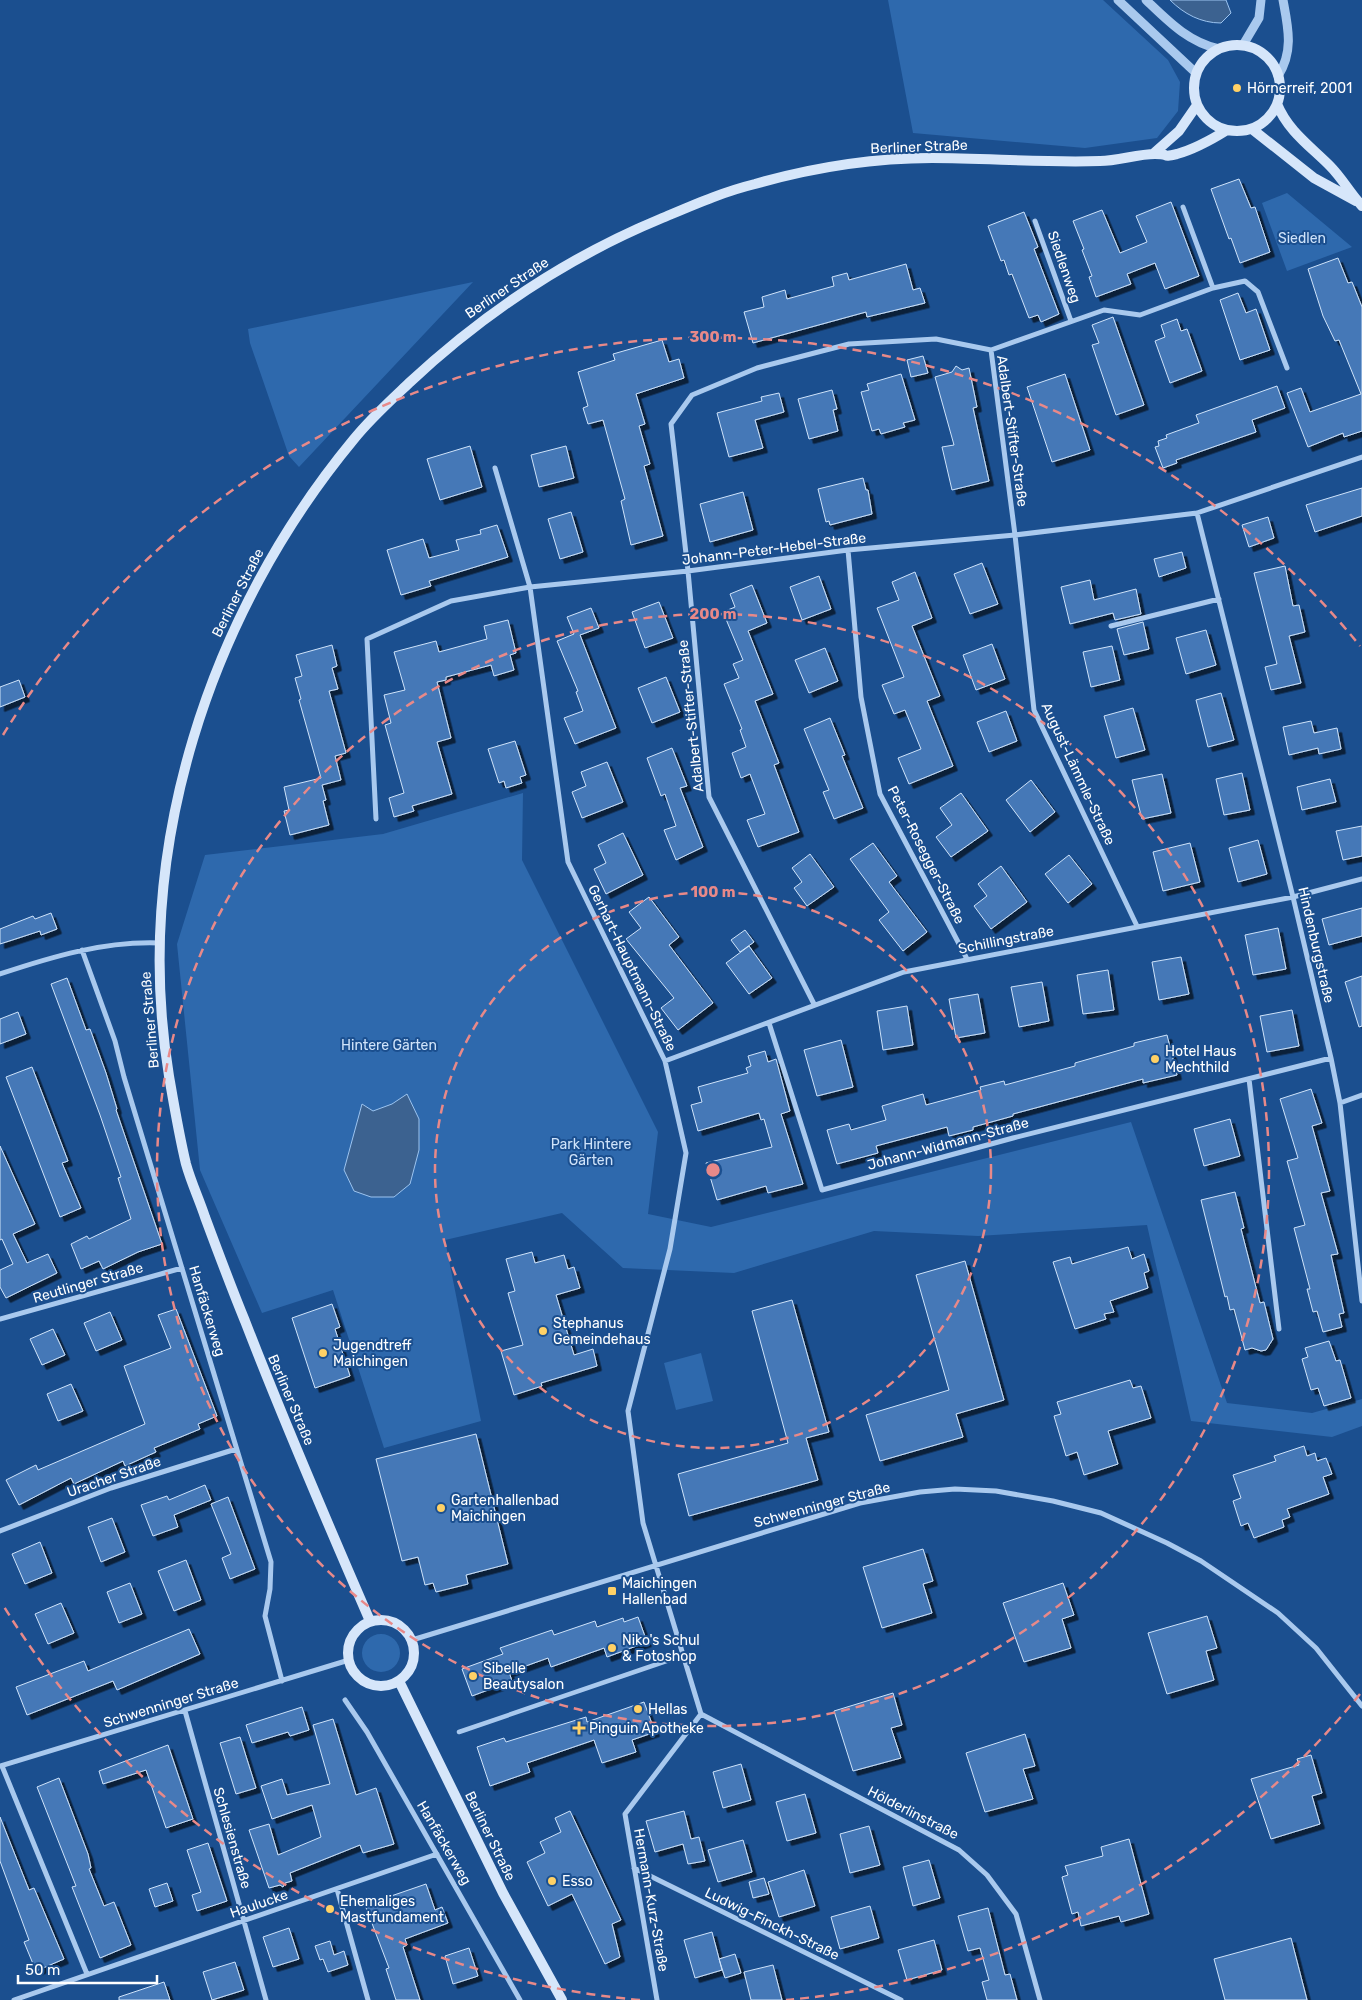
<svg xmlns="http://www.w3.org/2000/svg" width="1362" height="2000" font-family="Rubik,sans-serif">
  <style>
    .green { fill: #2e69ad }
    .water { fill: #3c6290; stroke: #9cc4f0 }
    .building { fill: #4478b7; stroke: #cfe3fa; filter: url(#shadow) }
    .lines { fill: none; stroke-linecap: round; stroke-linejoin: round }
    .pedestrian { stroke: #a9c9ee; stroke-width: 4.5 }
    .minor { stroke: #a9c9ee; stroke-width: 5 }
    .tertiary { stroke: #a9c9ee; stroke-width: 9 }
    .secondary { stroke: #d6e6fa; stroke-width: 10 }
    .ring { fill: none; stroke: #e88989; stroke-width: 2.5; stroke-dasharray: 9 6 }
    .poi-dot { fill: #ffd166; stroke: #1b4f8f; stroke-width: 2 }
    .labels { text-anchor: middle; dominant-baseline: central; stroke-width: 4; stroke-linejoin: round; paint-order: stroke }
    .poi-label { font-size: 14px; fill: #fff; stroke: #1b4f8f; text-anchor: start }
    .street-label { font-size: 14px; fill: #fff; stroke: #1b4f8f }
    .park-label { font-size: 14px; fill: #cfe3fa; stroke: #1b4f8f }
    .centre { fill: #e88989; stroke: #1b4f8f; stroke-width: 2.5 }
    .ring-label { font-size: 15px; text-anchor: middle; font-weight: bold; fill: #e88989; stroke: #1b4f8f; stroke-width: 4; stroke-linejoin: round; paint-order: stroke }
  </style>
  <defs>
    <filter id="shadow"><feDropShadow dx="4.5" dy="4.5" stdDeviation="0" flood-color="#0009"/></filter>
  </defs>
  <rect width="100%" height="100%" fill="#1b4f8f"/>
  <path class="green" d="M888,0H1103L1168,60L1180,82L1178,111L1157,138L1085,148L913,133Z
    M1287,193L1352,247L1287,271L1262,203Z
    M473,282L299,467L289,456L250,343L248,329Z
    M523,793L522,860L658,1132L648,1214L711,1227L1131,1122L1227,1403L1312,1413L1362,1399V1426L1332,1437L1191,1421L1147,1225L978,1236L874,1231L734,1273L623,1268L562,1213L445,1240L481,1421L384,1448L333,1290L262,1313L200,1170L177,944L205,855L383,834Z
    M701,1353L713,1401L676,1410L664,1363Z
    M362 1653a19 19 0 1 1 38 0a19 19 0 1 1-38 0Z"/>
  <path class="water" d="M1170,0H1226L1231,13L1221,23C1201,23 1184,14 1170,0Z
    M407,1094L419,1119V1150L410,1184L394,1197H371L354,1191L344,1170L362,1104L373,1111L392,1104Z"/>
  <path class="building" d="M1239,179L1251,208L1255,207L1270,252L1240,263L1231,238L1229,239L1211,189Z
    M1171,202L1199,276L1165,289L1155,263L1127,274L1131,284L1096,297L1089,277L1092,276L1082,250L1084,249L1073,221L1102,210L1120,253L1147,242L1136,216Z
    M1024,212L1038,247L1034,249L1059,314L1041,322L1038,315L1029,318L1012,274L1009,275L1004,260L1001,261L988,226Z
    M1338,258L1348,283L1352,282L1362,307V431L1344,437L1343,433L1308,447L1287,393L1301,388L1310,412L1361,394L1339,340L1335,341L1323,316L1308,269Z
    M906,264L913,290L920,288L925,303L867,317L866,312L753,343L744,312L764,307L762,297L785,290L787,299L834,286L832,277L847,273L849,280Z
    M1238,293L1246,313L1256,309L1270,350L1240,360L1220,300Z
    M1113,317L1144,405L1116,415L1092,345L1099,343L1092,325Z
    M1177,319L1181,331L1187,329L1202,371L1170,383L1155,341L1165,337L1161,325Z
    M662,340L669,362L679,359L684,378L636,394L645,424L639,426L650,464L644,466L663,536L631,545L621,501L625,499L603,420L588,424L583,408L588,406L578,372L615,360L613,354Z
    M923,356L928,373L911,377L907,360Z
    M956,366L962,370L969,368L977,407L973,408L989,481L952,490L942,447L954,445L935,377L952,372Z
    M901,374L915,420L903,423L905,427L881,434L879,429L872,431L861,392L869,390L867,384Z
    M1065,374L1090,450L1052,462L1027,387Z
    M1277,386L1285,408L1252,420L1256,432L1176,460L1177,463L1163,468L1155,447L1159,446L1158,441L1167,438L1166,435L1199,423L1196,415Z
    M832,390L837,409L833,410L838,431L809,439L798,399Z
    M779,393L784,412L755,420L763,448L729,457L717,413L762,401L761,397Z
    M470,446L482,487L440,500L427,459Z
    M566,446L574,478L539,487L531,455Z
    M863,478L866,490H868L872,514L830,525L829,521L826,522L818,489Z
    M1362,488V516L1315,532L1306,505Z
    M743,492L753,530L710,542L700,504Z
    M571,512L583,552L560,559L548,519Z
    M1268,517L1274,538L1249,547L1242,525Z
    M497,525L508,557L429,581L431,586L401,595L387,550L423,539L429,558L459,550L456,540L481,534L480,530Z
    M1182,552L1186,568L1159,577L1154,559Z
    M982,563L998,604L970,614L954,574Z
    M1285,566L1293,606L1299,605L1305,632L1289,636L1301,683L1271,690L1265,667L1277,664L1254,573Z
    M915,572L932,618L912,626L940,696L927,701L953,766L909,784L898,758L921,749L905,710L894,714L882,685L904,677L877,608L899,600L892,582Z
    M819,576L831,609L802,620L790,587Z
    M1090,580L1094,600L1136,589L1141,614L1115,620L1113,613L1070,624L1061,587Z
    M752,585L767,623L748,631L773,694L755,701L779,763L774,765L799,832L758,847L747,820L765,814L750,774L741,778L732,753L746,747L740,730L742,729L724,684L739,678L733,664L743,660L723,612L735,607L730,594Z
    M659,602L673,638L645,648L632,612Z
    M591,608L599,628L580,635L616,728L575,744L564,718L583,711L576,692L578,691L557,641L574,634L567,617Z
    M508,620L516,653L510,655L514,670L494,676L491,665L446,677V680L437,682L451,738L437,742L452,794L412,806L414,811L394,817L389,798L404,793L385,725L391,723L384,695L405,690L394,652L436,641L439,652L487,639L484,626Z
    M1143,622L1149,649L1124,655L1117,629Z
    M1206,630L1216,665L1186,674L1176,638Z
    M992,644L1005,679L976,690L963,655Z
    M332,645L337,666L332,668L338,689L329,691L346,753L335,756L341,780L322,785L326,800L323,801L329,825L290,835L284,811L289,810L284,787L321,778L299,700L301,699L295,678L302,676L296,655Z
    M1112,646L1120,680L1091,687L1083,652Z
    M825,648L838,681L809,693L795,660Z
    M666,677L680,712L652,723L638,688Z
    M19,680L25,697L0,707V687Z
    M1221,693L1234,740L1208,747L1196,700Z
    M1133,708L1145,750L1116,758L1104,716Z
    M1006,711L1017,741L989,752L977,722Z
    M830,718L845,755L842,756L863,808L834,819L823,792L829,790L804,729Z
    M1311,721L1314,733L1337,728L1341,749L1319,754L1318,748L1289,755L1283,727Z
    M515,741L526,775L520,777L522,783L506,788L504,781L499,783L488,749Z
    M672,748L687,786L680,788L703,847L676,860L664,830L676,826L665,794L661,796L647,758Z
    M607,762L623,802L582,818L572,792L586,786L581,772Z
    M1242,773L1250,810L1224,815L1216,779Z
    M1162,774L1171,813L1142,819L1132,780Z
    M1330,779L1336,802L1302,810L1297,787Z
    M1031,780L1055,812L1030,832L1006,800Z
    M961,793L988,831L951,857L936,837L952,825L940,808Z
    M1362,826V856L1343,860L1336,831Z
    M623,833L643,875L606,894L594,869L606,863L598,845Z
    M1258,840L1267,874L1238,882L1229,848Z
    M873,843L897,876L889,882L927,932L903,951L879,920L889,912L850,859Z
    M1190,843L1200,882L1163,891L1153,852Z
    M810,854L834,887L807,906L794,888L802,882L792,868Z
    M1069,855L1092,884L1068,903L1045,874Z
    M1001,866L1027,902L991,929L974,906L987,896L978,884Z
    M649,897L679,937L669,945L713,1003L678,1030L661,1008L674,998L626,939L641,928L629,912Z
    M1362,908V936L1329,945L1322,919Z
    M51,913L57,929L41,935L40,931L0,944V929L33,916L35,919Z
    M1278,928L1286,969L1253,975L1245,935Z
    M745,930L754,942L740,952L731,940Z
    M749,946L772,978L749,994L726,963Z
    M1181,957L1189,994L1159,1000L1152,962Z
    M1108,970L1114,1010L1083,1014L1077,975Z
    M1362,976V1026L1359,1027L1345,982Z
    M67,978L86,1030L90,1029L106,1073L117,1109L116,1110L162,1244L138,1252L103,1269L99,1261L81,1269L71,1244L87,1236L89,1239L131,1219L118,1178L121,1177L100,1115L51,984Z
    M1042,982L1049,1021L1019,1027L1011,987Z
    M978,994L985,1033L956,1038L949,999Z
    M907,1006L913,1045L883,1050L877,1011Z
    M1292,1010L1299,1046L1267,1052L1260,1016Z
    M18,1012L26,1034L0,1044V1019Z
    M1167,1035L1177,1075L1143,1083V1079L1013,1114V1116L973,1127V1130L949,1136L947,1127L876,1146L878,1153L837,1164L827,1130L849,1124L851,1130L886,1120L882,1106L923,1094L926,1105L981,1090L980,1087L1004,1081L1005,1085L1075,1066V1063L1134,1046V1043Z
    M841,1040L853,1087L817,1096L804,1050Z
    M765,1051L768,1062L776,1059L790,1111L781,1114L803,1184L768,1193L766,1186L717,1200L706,1163L772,1147L764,1119L761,1120L759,1113L698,1131L691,1105L702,1102L698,1087L748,1073L746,1068L751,1066L748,1056Z
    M32,1067L68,1161L62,1163L81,1208L60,1217L6,1077Z
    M1311,1089L1322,1123L1312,1126L1330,1191L1321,1193L1338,1254L1331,1255L1344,1313L1339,1314L1342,1327L1323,1332L1317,1311L1313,1312L1307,1289H1310L1294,1228L1305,1225L1287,1161L1298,1158L1280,1099Z
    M1230,1119L1240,1156L1204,1166L1194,1129Z
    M0,1146L35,1224L13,1234L27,1263L48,1254L57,1273L6,1298L0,1287V1270L13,1264L2,1239L0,1240Z
    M1235,1192L1244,1228L1241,1229L1260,1303L1264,1302L1273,1339L1266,1350L1261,1351L1252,1348L1245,1350L1234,1309L1230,1310L1227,1296L1225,1297L1201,1200Z
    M1128,1247L1132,1259L1144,1254L1149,1271L1144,1273L1148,1288L1110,1301L1114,1312L1104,1314L1106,1319L1075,1329L1053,1262L1070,1257L1072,1264Z
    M532,1252L535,1263L564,1255L568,1269L574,1267L580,1288L556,1295L574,1355L593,1349L597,1366L541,1383L542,1386L514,1395L501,1351L523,1345L508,1293L515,1291L506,1259Z
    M965,1261L1004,1400L956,1414L963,1437L880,1461L866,1415L949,1390L916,1275Z
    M792,1300L829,1432L806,1438L818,1480L689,1516L678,1474L788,1443L752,1311Z
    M332,1304L340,1327L335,1329L350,1376L315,1388L292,1318Z
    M176,1309L217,1416L198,1424L200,1429L154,1448L156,1452L125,1466L123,1461L74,1484L71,1478L19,1505L6,1480L36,1465L38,1470L145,1424L124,1366L171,1348L158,1315Z
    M110,1312L122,1340L96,1351L84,1323Z
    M53,1329L65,1355L42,1365L30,1339Z
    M1329,1341L1336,1361L1340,1360L1351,1398L1324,1406L1318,1388L1311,1390L1302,1359L1308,1357L1305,1348Z
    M1130,1380L1133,1388L1141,1386L1151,1418L1108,1431L1118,1464L1084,1475L1077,1452L1066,1456L1054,1416L1061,1414L1057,1402Z
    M71,1384L83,1411L58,1421L47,1394Z
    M476,1434L508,1564L466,1575L468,1584L436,1592L433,1583L425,1585L418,1557L402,1561L376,1459Z
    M1304,1446L1307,1456L1315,1453L1317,1461L1326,1458L1332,1474L1323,1477L1329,1494L1287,1509L1290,1517L1282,1520L1284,1527L1254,1538L1248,1523L1241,1526L1233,1501L1241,1498L1233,1475L1276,1461L1274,1456Z
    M205,1485L211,1500L174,1515L178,1527L153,1536L141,1505L167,1496L169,1500Z
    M228,1497L255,1569L230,1579L222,1558L231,1554L211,1504Z
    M112,1518L125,1552L101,1562L88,1527Z
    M40,1542L52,1573L25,1584L12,1554Z
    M923,1549L933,1581L923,1584L932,1613L882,1628L863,1567Z
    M186,1560L201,1600L174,1611L158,1571Z
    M130,1583L142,1614L119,1623L107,1592Z
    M1063,1583L1074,1615L1062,1619L1071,1648L1024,1662L1003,1603Z
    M61,1603L74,1633L48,1644L35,1614Z
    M1207,1616L1217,1648L1206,1651L1214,1680L1167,1694L1148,1633Z
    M638,1617L647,1642L607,1657L604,1648L551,1667L548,1658L509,1672L512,1681L472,1696L462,1669L503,1654L500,1648L552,1630L554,1635L595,1621L597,1627L623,1618L624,1622Z
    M189,1629L200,1654L117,1690L113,1681L27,1715L16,1687L84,1661L88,1671Z
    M893,1693L902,1725L891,1728L901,1758L853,1771L834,1711Z
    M644,1702L655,1732L632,1740L636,1752L602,1763L594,1740L527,1763L530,1772L490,1786L477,1747L504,1738L506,1742L586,1717L587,1722Z
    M302,1707L309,1730L290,1736L288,1732L252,1743L246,1725Z
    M333,1719L356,1795L376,1788L394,1844L363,1853L360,1845L290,1873L292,1881L285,1883L283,1887L280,1885L269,1888L249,1830L269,1824L278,1855L321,1837L312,1805L272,1819L261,1786L282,1779L287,1795L330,1784L313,1725Z
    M1025,1734L1035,1766L1023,1769L1033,1799L985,1812L966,1753Z
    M240,1737L256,1788L236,1794L220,1743Z
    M168,1745L193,1819L166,1828L146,1770L103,1784L99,1771Z
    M1311,1755L1322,1793L1312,1796L1320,1824L1271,1839L1251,1779L1299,1765L1297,1759Z
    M741,1764L751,1800L723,1808L713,1772Z
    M59,1778L88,1854L91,1868L89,1869L104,1906L114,1902L131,1945L100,1958L72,1887L76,1886L37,1787Z
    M805,1794L816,1833L787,1841L776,1802Z
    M570,1811L621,1920L612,1924L620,1957L605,1964L572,1894L548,1906L527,1862L545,1853L540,1842L561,1832L555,1818Z
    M684,1811L691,1839L699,1837L705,1861L688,1864L683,1844L655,1852L646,1821Z
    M0,1817L29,1890L34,1888L64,1959L36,1971L24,1942L29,1940L0,1861Z
    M869,1826L880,1865L850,1873L840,1834Z
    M1129,1839L1149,1914L1121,1922L1119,1916L1081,1926L1078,1912L1072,1914L1062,1877L1068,1875L1065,1866L1103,1856L1101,1847Z
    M743,1840L752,1872L718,1882L708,1850Z
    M208,1843L227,1901L197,1911L192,1895L201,1892L187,1850Z
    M929,1860L940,1898L913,1906L903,1867Z
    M804,1870L815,1906L779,1917L768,1882Z
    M764,1878L769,1894L753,1898L749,1882Z
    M167,1883L173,1901L155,1907L149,1889Z
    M426,1884L435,1910L442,1907L448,1923L405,1939L407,1945L403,1947L420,2000H396L386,1969L389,1968L365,1905Z
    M870,1906L879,1938L840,1949L831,1917Z
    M988,1908L1005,1975L1010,1974L1017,2000H987L982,1982L989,1980L980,1948L968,1951L958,1916Z
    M289,1928L299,1959L273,1967L263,1937Z
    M712,1932L722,1970L695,1978L684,1940Z
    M1291,1938L1307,2000H1225L1214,1959Z
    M934,1940L942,1970L907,1980L898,1950Z
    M330,1941L334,1955L344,1951L348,1965L328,1972L323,1959L320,1960L315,1946Z
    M469,1948L478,1976L453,1984L445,1956Z
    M735,1954L741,1973L725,1978L719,1959Z
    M235,1962L244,1990L212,2000L203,1972Z
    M773,1965L782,2000H751L744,1972Z
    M164,1982L170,2000H119V1997Z"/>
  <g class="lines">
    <path class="pedestrian" d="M459,1732L684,1655"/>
    <path class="minor" d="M1183,207L1213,288
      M1035,221L1071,321
      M991,350L1104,310L1140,315L1213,288L1245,281L1258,292L1287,368
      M495,468L530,587L568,862L665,1061L686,1153L670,1249L628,1411L643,1523L701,1714L625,1814L657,2000
      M1197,513L1293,897L1331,1058L1340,1103L1362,1301
      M848,550L861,697L880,794L967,959
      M1111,626L1219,599
      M376,819L367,639L451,601L530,587L688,571L848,550L1015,535L1197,513L1362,457
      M82,950L115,1041L124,1077L271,1562L270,1589L265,1616L282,1681
      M0,974C51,957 104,941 159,943
      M814,1004L709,797L688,571L671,424L692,395L757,368L849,344L936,339L991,350L1015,535L1034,710L1137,926
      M769,1023L822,1190L1013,1138L1331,1058
      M665,1061L904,972L1293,897L1362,879
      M1249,1079L1279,1329
      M1340,1103L1362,1095
      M0,1319L182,1268
      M0,1531L111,1488L236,1449
      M412,1640L860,1503L920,1492L955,1489L996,1491L1053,1501L1101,1513L1167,1543L1201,1561L1278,1613L1316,1648L1362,1706
      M345,1700L367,1732L520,2000
      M185,1711L266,2000
      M701,1714L959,1850L987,1875L1016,1914L1040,2000
      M0,1766L349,1660
      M2,1766L87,1974
      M634,1868L901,2000
      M337,1889L368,2000
      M14,2000L437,1854"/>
    <path class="tertiary" d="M1118,0L1196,73
      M1146,0C1168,21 1188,42 1219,49
      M1243,45L1259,18L1261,0
      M1278,76C1294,51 1288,27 1283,0"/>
    <path class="secondary" d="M1194 88a43 43 0 1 1 86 0a43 43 0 1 1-86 0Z
      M1277,104C1288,131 1310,146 1330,166C1342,178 1350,193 1362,206
      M1252,129L1314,178L1356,201
      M1153,154L1179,131L1197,105
      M348 1653a33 33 0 1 1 66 0a33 33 0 1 1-66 0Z
      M370,1621C327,1522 284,1422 245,1321C231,1287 218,1252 205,1217C199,1199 191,1182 186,1164C179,1135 174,1105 169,1076C132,850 209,614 354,439C370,419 390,401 409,383C483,314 566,258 660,219C691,206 722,192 755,184C811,168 873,158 932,158C987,158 1044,163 1100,161C1118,161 1137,154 1155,154C1173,154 1159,158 1177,154C1195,149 1211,140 1227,130
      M399,1681L503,1893L562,2000"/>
  </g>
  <g class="ring">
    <circle cx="713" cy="1170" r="278"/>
    <circle cx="713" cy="1170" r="556"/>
    <path d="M1360 1694A833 833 0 0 1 786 2000M640 2000A833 833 0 0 1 3 1605M3 735A833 833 0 0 1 1360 646"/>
  </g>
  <g class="poi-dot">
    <circle cx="1237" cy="88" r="5"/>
    <circle cx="1155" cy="1059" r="5"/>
    <circle cx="543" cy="1331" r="5"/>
    <circle cx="323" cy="1353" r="5"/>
    <circle cx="441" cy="1508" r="5"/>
    <rect x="607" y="1586" width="10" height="10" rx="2.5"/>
    <circle cx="612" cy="1648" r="5"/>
    <circle cx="473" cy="1676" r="5"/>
    <circle cx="638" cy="1709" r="5"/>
    <path d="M576.5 1720.5h5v5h5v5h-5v5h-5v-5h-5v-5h5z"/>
    <circle cx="552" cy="1881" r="5"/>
    <circle cx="330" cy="1909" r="5"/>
  </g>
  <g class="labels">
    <g class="poi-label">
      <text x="1247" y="88">Hörnerreif, 2001</text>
      <text x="1165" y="1051">Hotel Haus<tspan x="1165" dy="16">Mechthild</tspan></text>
      <text x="553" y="1323">Stephanus<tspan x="553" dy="16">Gemeindehaus</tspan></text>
      <text x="333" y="1345">Jugendtreff<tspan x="333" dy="16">Maichingen</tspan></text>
      <text x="451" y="1500">Gartenhallenbad<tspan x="451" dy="16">Maichingen</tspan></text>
      <text x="622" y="1583">Maichingen<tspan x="622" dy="16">Hallenbad</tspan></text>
      <text x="622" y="1640">Niko's Schul<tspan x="622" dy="16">&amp; Fotoshop</tspan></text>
      <text x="483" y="1668">Sibelle<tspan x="483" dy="16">Beautysalon</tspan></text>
      <text x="648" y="1709">Hellas</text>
      <text x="589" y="1728">Pinguin Apotheke</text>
      <text x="562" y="1881">Esso</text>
      <text x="340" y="1901">Ehemaliges<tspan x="340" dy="16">Mastfundament</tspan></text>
    </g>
    <g class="street-label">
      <text transform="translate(919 147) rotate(-2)">Berliner Straße</text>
      <text transform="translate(1064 267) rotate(71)">Siedlenweg</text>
      <text transform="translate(507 288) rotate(-34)">Berliner Straße</text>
      <text transform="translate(1012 431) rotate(82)">Adalbert-Stifter-Straße</text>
      <text transform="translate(774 549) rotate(-7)">Johann-Peter-Hebel-Straße</text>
      <text transform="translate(238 593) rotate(-63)">Berliner Straße</text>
      <text transform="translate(691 716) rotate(-96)">Adalbert-Stifter-Straße</text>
      <text transform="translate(1078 774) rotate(65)">August-Lämmle-Straße</text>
      <text transform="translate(926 855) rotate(63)">Peter-Rosegger-Straße</text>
      <text transform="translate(1006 940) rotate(-11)">Schillingstraße</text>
      <text transform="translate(1316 945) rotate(77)">Hindenburgstraße</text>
      <text transform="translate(632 968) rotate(64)">Gerhart-Hauptmann-Straße</text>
      <text transform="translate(150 1020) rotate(-95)">Berliner Straße</text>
      <text transform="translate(948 1144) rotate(-15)">Johann-Widmann-Straße</text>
      <text transform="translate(88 1283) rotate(-16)">Reutlinger Straße</text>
      <text transform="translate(207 1311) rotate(73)">Hanfäckerweg</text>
      <text transform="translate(291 1400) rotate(67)">Berliner Straße</text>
      <text transform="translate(114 1477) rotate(-19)">Uracher Straße</text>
      <text transform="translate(822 1505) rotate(-15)">Schwenninger Straße</text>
      <text transform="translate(171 1703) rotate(-17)">Schwenninger Straße</text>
      <text transform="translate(913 1813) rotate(27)">Hölderlinstraße</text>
      <text transform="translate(490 1836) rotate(64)">Berliner Straße</text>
      <text transform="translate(232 1838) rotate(74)">Schlesienstraße</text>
      <text transform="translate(444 1843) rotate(60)">Hanfäckerweg</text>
      <text transform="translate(651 1900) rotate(80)">Hermann-Kurz-Straße</text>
      <text transform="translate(259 1904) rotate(-19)">Haulucke</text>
      <text transform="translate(772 1924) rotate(26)">Ludwig-Finckh-Straße</text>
    </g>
    <g class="park-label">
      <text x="1302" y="238">Siedlen</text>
      <text x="389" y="1045">Hintere Gärten</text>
      <text x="591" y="1144">Park Hintere<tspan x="591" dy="16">Gärten</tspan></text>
    </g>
  </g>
  <circle cx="713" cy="1170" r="8" class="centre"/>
  <g class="ring-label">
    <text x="713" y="342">300 m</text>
    <text x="713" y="619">200 m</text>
    <text x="713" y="897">100 m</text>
  </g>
  <path d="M18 1975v8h139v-8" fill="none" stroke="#ffffff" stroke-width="2.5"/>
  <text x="25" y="1975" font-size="15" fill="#ffffff" stroke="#1b4f8f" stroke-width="4" paint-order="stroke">50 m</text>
</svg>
